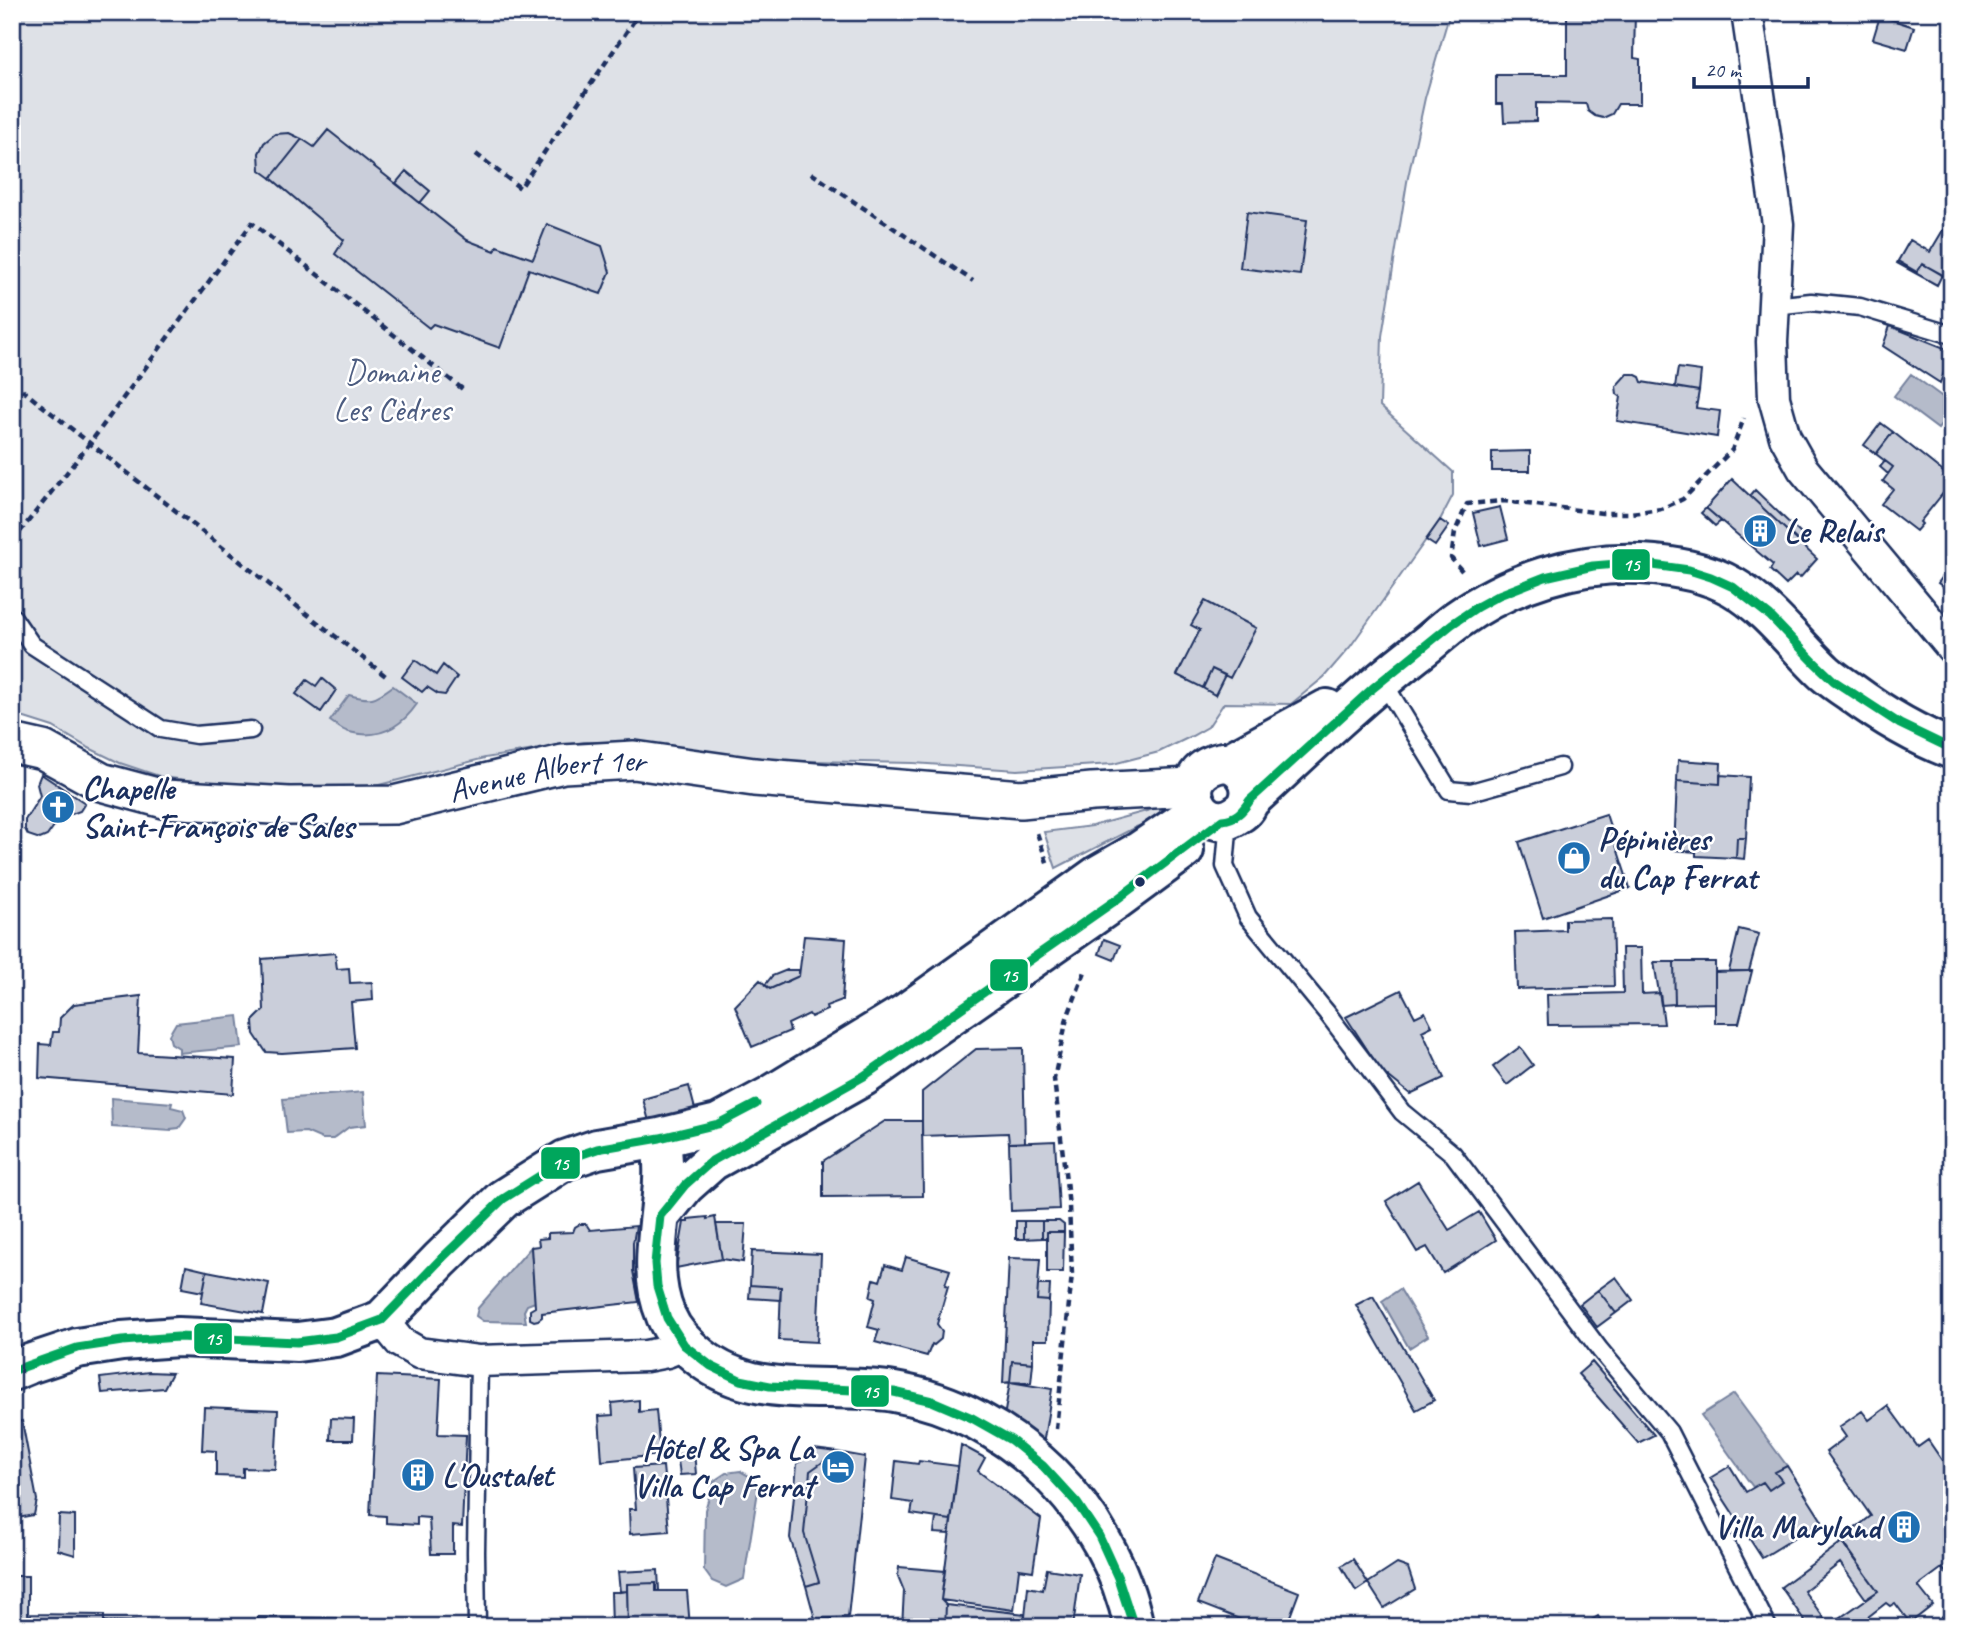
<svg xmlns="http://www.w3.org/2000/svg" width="1964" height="1639" font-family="Caveat,sans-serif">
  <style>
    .green { fill: #dee1e7; stroke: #7c88a2; stroke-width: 2 }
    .water { fill: #b5bbca; stroke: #77839f; stroke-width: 2 }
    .building { fill: #caceda; stroke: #1b2f5e; stroke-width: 2 }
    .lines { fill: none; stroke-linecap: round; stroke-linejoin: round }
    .service-casing { stroke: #1b2f5e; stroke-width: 21 }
    .minor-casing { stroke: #1b2f5e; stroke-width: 35 }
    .tertiary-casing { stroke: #1b2f5e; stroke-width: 42 }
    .secondary-casing { stroke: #1b2f5e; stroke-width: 44 }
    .path { stroke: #1b2f5e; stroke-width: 4.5; stroke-dasharray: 7 5; stroke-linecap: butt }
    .service { stroke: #fff; stroke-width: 16 }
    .minor { stroke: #fff; stroke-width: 30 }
    .tertiary { stroke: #fff; stroke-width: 37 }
    .secondary { stroke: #fff; stroke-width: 38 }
    .bus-1-casing { stroke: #fff; stroke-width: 14 }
    .bus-1 { stroke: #00a65c; stroke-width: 9 }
    .bus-dot { fill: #1b2f5e; stroke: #fff; stroke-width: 2.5 }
    .labels { text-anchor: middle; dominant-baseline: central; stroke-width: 5; stroke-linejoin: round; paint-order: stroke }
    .park-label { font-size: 33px; fill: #4c5c80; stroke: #fff }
    .poi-label { font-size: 33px; font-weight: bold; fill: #1b2f5e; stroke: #fff; text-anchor: start }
    .street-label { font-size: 33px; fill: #1b2f5e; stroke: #fff }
    .line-badge { stroke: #fff; stroke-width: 2.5 }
    .badge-label { font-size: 19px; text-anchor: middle; font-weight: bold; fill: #fff }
  </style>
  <rect width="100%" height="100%" fill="#fff"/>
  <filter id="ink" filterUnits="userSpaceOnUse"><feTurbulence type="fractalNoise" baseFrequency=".0143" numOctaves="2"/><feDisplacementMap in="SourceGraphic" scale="14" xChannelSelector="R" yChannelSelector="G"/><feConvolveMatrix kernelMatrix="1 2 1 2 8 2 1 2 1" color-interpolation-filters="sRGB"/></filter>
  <g filter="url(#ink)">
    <path class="green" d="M12,12H1450L1425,98L1407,182L1382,336L1380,406L1453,472V495L1440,520L1350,647L1324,677L1291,704L1224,703L1208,727L1192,736L1159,752L1113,764L1017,770L913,763L758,760L639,742H584L485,758L375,786L243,787L162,777L120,763L87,747L53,727L12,714Z
      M1161,807L1163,814L1159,819L1136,827L1056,868L1044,832L1092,826Z"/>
    <path class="water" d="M1911,374L1952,404V410L1938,429L1894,396Z
      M393,686L417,704C401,727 379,740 349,732C343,731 336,725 330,721L349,695C371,701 374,700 393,686Z
      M238,1016L242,1047L179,1053V1048L171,1043L169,1035L176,1023Z
      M363,1092L366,1125L349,1127L333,1139H322L306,1132L287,1133L283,1099Z
      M111,1098L172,1103L171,1107L183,1110L186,1118L179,1128L171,1129V1131L112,1127Z
      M531,1247L535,1302L527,1305L524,1311L526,1322L483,1321L476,1316L478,1308Z
      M1400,1289L1428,1336L1409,1348L1382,1301Z
      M1734,1394L1787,1466L1776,1472L1782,1481L1769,1490L1763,1482L1753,1487L1701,1415Z
      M740,1471L751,1477L758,1491L744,1579L726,1587L712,1581L704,1570L705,1510L714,1481L726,1473Z"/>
    <path class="building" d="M1567,12H1635L1634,58L1640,59V104H1618L1612,114L1603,118L1595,116L1588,111L1586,104L1536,103V121L1504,122L1503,104H1496V75H1567Z
      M1880,16L1914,27L1907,49L1873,39Z
      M328,130L467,240L495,251L497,246L533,259L547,224L602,246L610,272L601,294L529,269L500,348L433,324L429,328L335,254L344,240L271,178L302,139L314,147Z
      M289,133L302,139L271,178L260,170L259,153L264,143L275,134Z
      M406,171L430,191L420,203L396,183Z
      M1247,212L1307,220L1300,275L1240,268Z
      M1952,215V280L1923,264L1917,272L1898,261L1910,240L1930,252Z
      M1898,261L1917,272L1923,264L1942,275L1937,285L1897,263Z
      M1890,326L1952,351L1940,383L1883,346Z
      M1678,368L1701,371L1699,391L1675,387Z
      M1627,374H1634L1640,377L1642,382L1699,391L1696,408L1720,411L1717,437L1617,421L1621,397L1617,394L1616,386Z
      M1881,423L1893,432L1876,454L1864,445Z
      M1893,432L1952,479V482L1920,522L1922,524L1916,531L1881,504L1893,489L1883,481L1893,467L1876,454Z
      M1530,451V471H1492V452Z
      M1885,461L1893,467L1888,474L1880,467Z
      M1732,479L1817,559L1800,578L1796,575L1786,585L1770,570L1773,565L1706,508Z
      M1755,490L1803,536L1799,542L1750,496Z
      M1500,507L1508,539L1481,546L1473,513Z
      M1706,508L1721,521L1715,526L1701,513Z
      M1440,520L1449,526L1435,546L1426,540Z
      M1952,564V594L1938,583Z
      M1205,601L1256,628L1230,678L1212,669L1203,688L1177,675L1200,630L1191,625Z
      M415,660L436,675L443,665L457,677L445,695L438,694L427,687L422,692L402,677Z
      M1212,669L1225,675L1215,695L1203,688Z
      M322,678L336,690L321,712L296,694L307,680L316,686Z
      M1678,760L1721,763L1720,784L1677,781Z
      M41,774L85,803L80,811L72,814L64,812L47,836L40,839L28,835L25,829V820L40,796L37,784Z
      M1720,775L1749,777L1746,838H1737L1736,858L1696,856V852L1674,850L1677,781L1720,784Z
      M1606,814L1630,888L1543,918L1519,842Z
      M1737,838H1746L1744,859L1736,858Z
      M1612,919L1614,986L1517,989L1515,932L1565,930V920Z
      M1739,929L1759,934L1749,971H1729Z
      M804,936L846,939L842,1000L826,1006L827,1010L811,1017L809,1014L788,1024L790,1031L752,1047L735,1006L760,980L770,989L799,976Z
      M1104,939L1120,945L1114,960L1099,954Z
      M1622,948H1641L1642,994L1660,993L1664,1024L1548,1025L1547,995L1623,993Z
      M335,953L337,969L349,968L350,983L372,982L373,1000L351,1002L355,1048L282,1053L266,1052L254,1034L253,1021L264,1010L262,959Z
      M1654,962H1674L1675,1004L1661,1005Z
      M1674,962H1715V1003L1675,1004Z
      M787,970H799V976L770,989L765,985L772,976Z
      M1749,971H1752L1739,1023H1715V972Z
      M1401,990L1415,1017L1425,1012L1432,1026L1422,1031L1444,1078L1410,1094L1388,1076L1385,1077L1346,1017Z
      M141,996L138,1053L235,1059L233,1094L39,1078L40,1044L51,1045L53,1032H59L60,1018L74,1004Z
      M1520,1047L1533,1065L1507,1085L1493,1067Z
      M1023,1048L1025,1143H1009L1008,1133L922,1136V1092L976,1049Z
      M689,1086L695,1109L686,1115L650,1125L643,1099Z
      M885,1121H922L923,1196L823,1197V1161Z
      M1055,1141L1059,1209L1011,1211L1009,1143Z
      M1418,1181L1449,1230L1479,1212L1496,1240L1443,1273L1427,1247L1417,1252L1386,1201Z
      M707,1217V1219L715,1217L722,1259L676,1268L684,1222H688V1219Z
      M1016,1221H1024V1239H1016Z
      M1024,1221H1042V1238L1024,1239Z
      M1042,1221H1059L1064,1225V1232H1047V1238H1042Z
      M580,1224H586L590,1230L636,1226L633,1243V1271L639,1302L542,1313V1317L538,1320L534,1321L530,1319V1310L535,1307L531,1247L539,1246L538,1239L548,1238V1233L573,1232L575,1227Z
      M716,1224H746L743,1262L722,1259Z
      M1047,1232H1064L1063,1272H1047Z
      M752,1251L821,1254L817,1342L779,1340L781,1287L750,1285Z
      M906,1257L950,1270L945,1285L948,1286L937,1324L942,1331L941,1339L934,1345L932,1344L927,1356L875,1342L879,1330L868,1327L875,1299L870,1297L874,1279L880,1281L885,1265L902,1270Z
      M1009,1258L1040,1259L1037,1300L1049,1301L1048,1340H1033V1363L1012,1361L1010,1382L1003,1383Z
      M186,1266L207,1271L203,1292L182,1288Z
      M207,1271L269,1283L263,1314L201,1303Z
      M1616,1277L1633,1300L1616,1313L1598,1290Z
      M750,1285L781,1287L780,1300L749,1298Z
      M1038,1285H1050L1049,1301L1037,1300Z
      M1598,1290L1616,1313L1597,1327L1580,1304Z
      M1373,1296L1434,1400L1416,1410L1356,1305Z
      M1012,1361L1033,1363L1031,1383L1010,1382Z
      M1592,1362L1654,1435L1638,1443L1578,1374Z
      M149,1372L172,1373L164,1388L102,1393L100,1378Z
      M377,1376L441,1379L438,1434L466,1435L462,1527L453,1526V1554H431L429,1518L417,1517V1525L386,1523V1516L370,1515Z
      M1010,1382L1052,1389L1043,1445L1003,1423Z
      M639,1400V1412L656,1410L660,1455L602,1461L599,1416L613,1415L612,1403Z
      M1888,1406L1918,1447L1928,1440L1952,1475V1580L1942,1568L1918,1586L1933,1605L1910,1623L1895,1603L1890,1606L1886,1603L1855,1627H1827L1878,1591L1841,1539L1871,1516L1826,1452L1846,1437L1839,1427L1862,1411L1869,1420Z
      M204,1407L278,1410L275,1469L243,1468V1477L216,1476V1451L202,1450Z
      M331,1418L354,1419L353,1440H330Z
      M22,1421L37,1500L34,1515L12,1519V1423Z
      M961,1445L985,1458L978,1471L1041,1519L1033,1571L1019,1569L1014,1610L941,1600Z
      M814,1449L837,1452L810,1471L804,1533L819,1582L806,1586L790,1538L797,1464Z
      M694,1452L696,1474L680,1475L677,1454Z
      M837,1452L865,1457L848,1617L815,1619L806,1586L819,1582L804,1533L810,1471Z
      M896,1461L918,1464L919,1461L958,1466L951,1520L911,1514L913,1503L892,1500Z
      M663,1466L669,1531L630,1534L629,1509H636L633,1468Z
      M1730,1466L1746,1492L1763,1482L1769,1490L1782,1481L1775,1472L1787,1466L1822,1521L1762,1558L1710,1478Z
      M59,1515L75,1516V1555L58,1550Z
      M936,1518L951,1520L949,1534L934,1533Z
      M1842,1542L1878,1591L1866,1599L1840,1563L1804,1591L1829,1625L1827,1627H1809L1781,1587Z
      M1215,1559L1299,1592L1286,1627H1260L1198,1603Z
      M1353,1559L1368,1583L1356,1591L1341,1566Z
      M1397,1564L1408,1568L1415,1589L1384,1608L1368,1583Z
      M899,1567L945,1571L941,1600L946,1605L945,1627H902L904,1591L898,1576Z
      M1047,1569L1080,1574L1073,1627H1024L1028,1587L1043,1590Z
      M658,1570L659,1591H656V1583L627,1584V1591L620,1592L618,1572Z
      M12,1576H28V1614L104,1615V1621L258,1624V1617L337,1618V1627H12Z
      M656,1583V1591H687L690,1627H628L627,1584Z
      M627,1591L628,1627H612L611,1592Z
      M946,1605L1025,1614L1024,1627H945Z
      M1952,1608V1627H1948L1940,1618Z
      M1598,1616L1605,1627H1584L1583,1625Z"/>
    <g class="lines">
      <g class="service-casing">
        <path id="service" d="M1774,306L1811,302L1860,307L1952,335
          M12,616L32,645L161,729L196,735L251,730
          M1382,680L1449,790L1471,792L1560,767
          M1229,820L1225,866L1248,917L1327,1013L1402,1112L1453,1154L1600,1350L1669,1432L1768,1627
          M477,1627L476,1552L479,1361"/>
      </g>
      <g class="minor-casing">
        <path id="minor" d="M1747,12L1778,224L1772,342L1774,398L1785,437L1803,469L1952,648
          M382,1320L400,1342L419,1353L479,1361L646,1356L667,1352L684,1345"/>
      </g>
      <g class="tertiary-casing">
        <g id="tertiary">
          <path id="s1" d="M12,743L43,750L101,782L164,799L289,806L394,805L563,764L634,760L754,777L1021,799L1092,792L1192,787"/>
        </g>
      </g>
      <g class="secondary-casing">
        <path id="secondary" d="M1223,762C1240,762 1253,780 1250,796C1249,804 1245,810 1238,814C1202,841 1166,773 1223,762Z
          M1230,762L1327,709
          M1250,800C1304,750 1358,698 1416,653C1430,643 1443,630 1457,620C1510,582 1577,561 1641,564C1673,566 1705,571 1733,587C1769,608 1795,645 1825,673C1833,680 1842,686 1851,692C1882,715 1916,735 1952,749
          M660,1138C673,1198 641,1257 666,1316C673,1333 686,1346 700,1357C755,1402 829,1381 894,1392C1012,1412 1110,1510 1134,1627
          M660,1216L685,1185L712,1161L864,1076L1116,900L1184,850
          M12,1371L29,1364L77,1348L122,1341L178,1337L297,1342L336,1337L382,1320L440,1260L503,1199L565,1160L597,1149L660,1138L718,1124L770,1096L906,1013L1100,874L1140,851L1199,811"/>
      </g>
      <path class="path" d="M476,154L520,188L640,12
        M811,173L973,281
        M12,382L387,677
        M12,542L90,443L252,223L465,391
        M1462,571L1451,558L1455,532L1467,504L1503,501L1602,513H1631L1661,509L1683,499L1732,450L1744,418
        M1037,833L1048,865
        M1056,1429L1072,1274L1069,1206L1054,1079L1067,1018L1086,969"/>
      <use href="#service" class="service"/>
      <use href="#minor" class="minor"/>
      <use href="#tertiary" class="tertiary"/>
      <use href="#secondary" class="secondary"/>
      <g class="bus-1-casing">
        <path id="bus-1" d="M12,1371L77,1348L122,1341L178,1337L297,1342L336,1337L382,1320L440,1260L503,1199L565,1160L597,1149L660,1138L718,1124L756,1104
          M1134,1627L1118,1578L1099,1536L1077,1503L1043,1466L1011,1440L972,1418L932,1401L894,1392L770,1386L740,1380L711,1366L684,1345L667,1318L657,1286L655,1263L660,1216L685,1185L712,1161L864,1076L1116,900L1222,820C1236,819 1243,811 1250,800L1373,688L1452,624L1477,607L1499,595L1545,577L1593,566L1617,564L1653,565L1689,570L1711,577L1733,587L1770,616L1814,662L1834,681L1900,724L1952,749"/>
      </g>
      <use href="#bus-1" class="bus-1"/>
    </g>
  </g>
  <defs>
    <g id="building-disc" transform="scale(1.75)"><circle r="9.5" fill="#1f6fb2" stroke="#fff"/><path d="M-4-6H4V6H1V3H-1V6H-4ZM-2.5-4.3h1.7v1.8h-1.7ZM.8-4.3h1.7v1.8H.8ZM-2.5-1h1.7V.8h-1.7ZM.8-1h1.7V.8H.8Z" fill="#fff"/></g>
    <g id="church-disc" transform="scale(1.75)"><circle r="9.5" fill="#1f6fb2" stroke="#fff"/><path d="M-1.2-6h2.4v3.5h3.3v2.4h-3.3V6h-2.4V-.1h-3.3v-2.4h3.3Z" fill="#fff"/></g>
    <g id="shop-disc" transform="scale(1.75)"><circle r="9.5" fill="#1f6fb2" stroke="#fff"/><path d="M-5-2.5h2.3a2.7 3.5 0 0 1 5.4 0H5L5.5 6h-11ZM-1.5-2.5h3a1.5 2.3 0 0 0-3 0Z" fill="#fff"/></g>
    <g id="hotel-disc" transform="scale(1.75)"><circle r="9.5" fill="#1f6fb2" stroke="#fff"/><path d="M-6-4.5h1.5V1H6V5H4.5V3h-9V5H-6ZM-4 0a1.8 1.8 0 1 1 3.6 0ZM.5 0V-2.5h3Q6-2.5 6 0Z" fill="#fff"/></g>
  </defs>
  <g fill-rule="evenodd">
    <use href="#building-disc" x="1760" y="531"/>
    <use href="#church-disc" x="58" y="807"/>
    <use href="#shop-disc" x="1574" y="858"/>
    <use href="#hotel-disc" x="838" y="1467"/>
    <use href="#building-disc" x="418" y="1475"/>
    <use href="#building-disc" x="1904" y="1527"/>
  </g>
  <circle class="bus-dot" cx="1140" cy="882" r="6"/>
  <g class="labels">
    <g class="park-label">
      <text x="392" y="372">Domaine<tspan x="392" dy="38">Les Cèdres</tspan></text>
    </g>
    <g class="poi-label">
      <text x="1784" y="531">Le Relais</text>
      <text x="82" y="788">Chapelle<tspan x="82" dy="38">Saint-François de Sales</tspan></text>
      <text x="1598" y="839">Pépinières<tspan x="1598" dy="38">du Cap Ferrat</tspan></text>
      <text x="814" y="1448" text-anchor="end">Hôtel &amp; Spa La<tspan x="814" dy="38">Villa Cap Ferrat</tspan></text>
      <text x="442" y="1475">L'Oustalet</text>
      <text x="1880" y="1527" text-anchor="end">Villa Maryland</text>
    </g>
    <g class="street-label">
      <text stroke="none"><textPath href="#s1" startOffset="550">Avenue Albert 1er</textPath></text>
    </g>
  </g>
  <g class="line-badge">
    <rect x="1611" y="548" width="40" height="33" rx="7" fill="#00a65c"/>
    <rect x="989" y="958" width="40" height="34" rx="7" fill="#00a65c"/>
    <rect x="540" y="1146" width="41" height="34" rx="7" fill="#00a65c"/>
    <rect x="193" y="1322" width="40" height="33" rx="7" fill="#00a65c"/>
    <rect x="850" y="1374" width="40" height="34" rx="7" fill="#00a65c"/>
  </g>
  <g class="badge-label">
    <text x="1631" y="571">15</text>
    <text x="1009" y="982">15</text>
    <text x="560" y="1170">15</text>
    <text x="213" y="1345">15</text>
    <text x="870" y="1398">15</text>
  </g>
  <rect width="1964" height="1639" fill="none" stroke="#fff" stroke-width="42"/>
  <rect x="21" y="21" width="1922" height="1597" fill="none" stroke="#1b2f5e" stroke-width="2.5" filter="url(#ink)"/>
  <path d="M1694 77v10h114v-10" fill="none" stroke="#1b2f5e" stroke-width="3.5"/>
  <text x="1705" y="77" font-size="21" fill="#1b2f5e" stroke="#ffffff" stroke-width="5" paint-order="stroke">20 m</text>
</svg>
